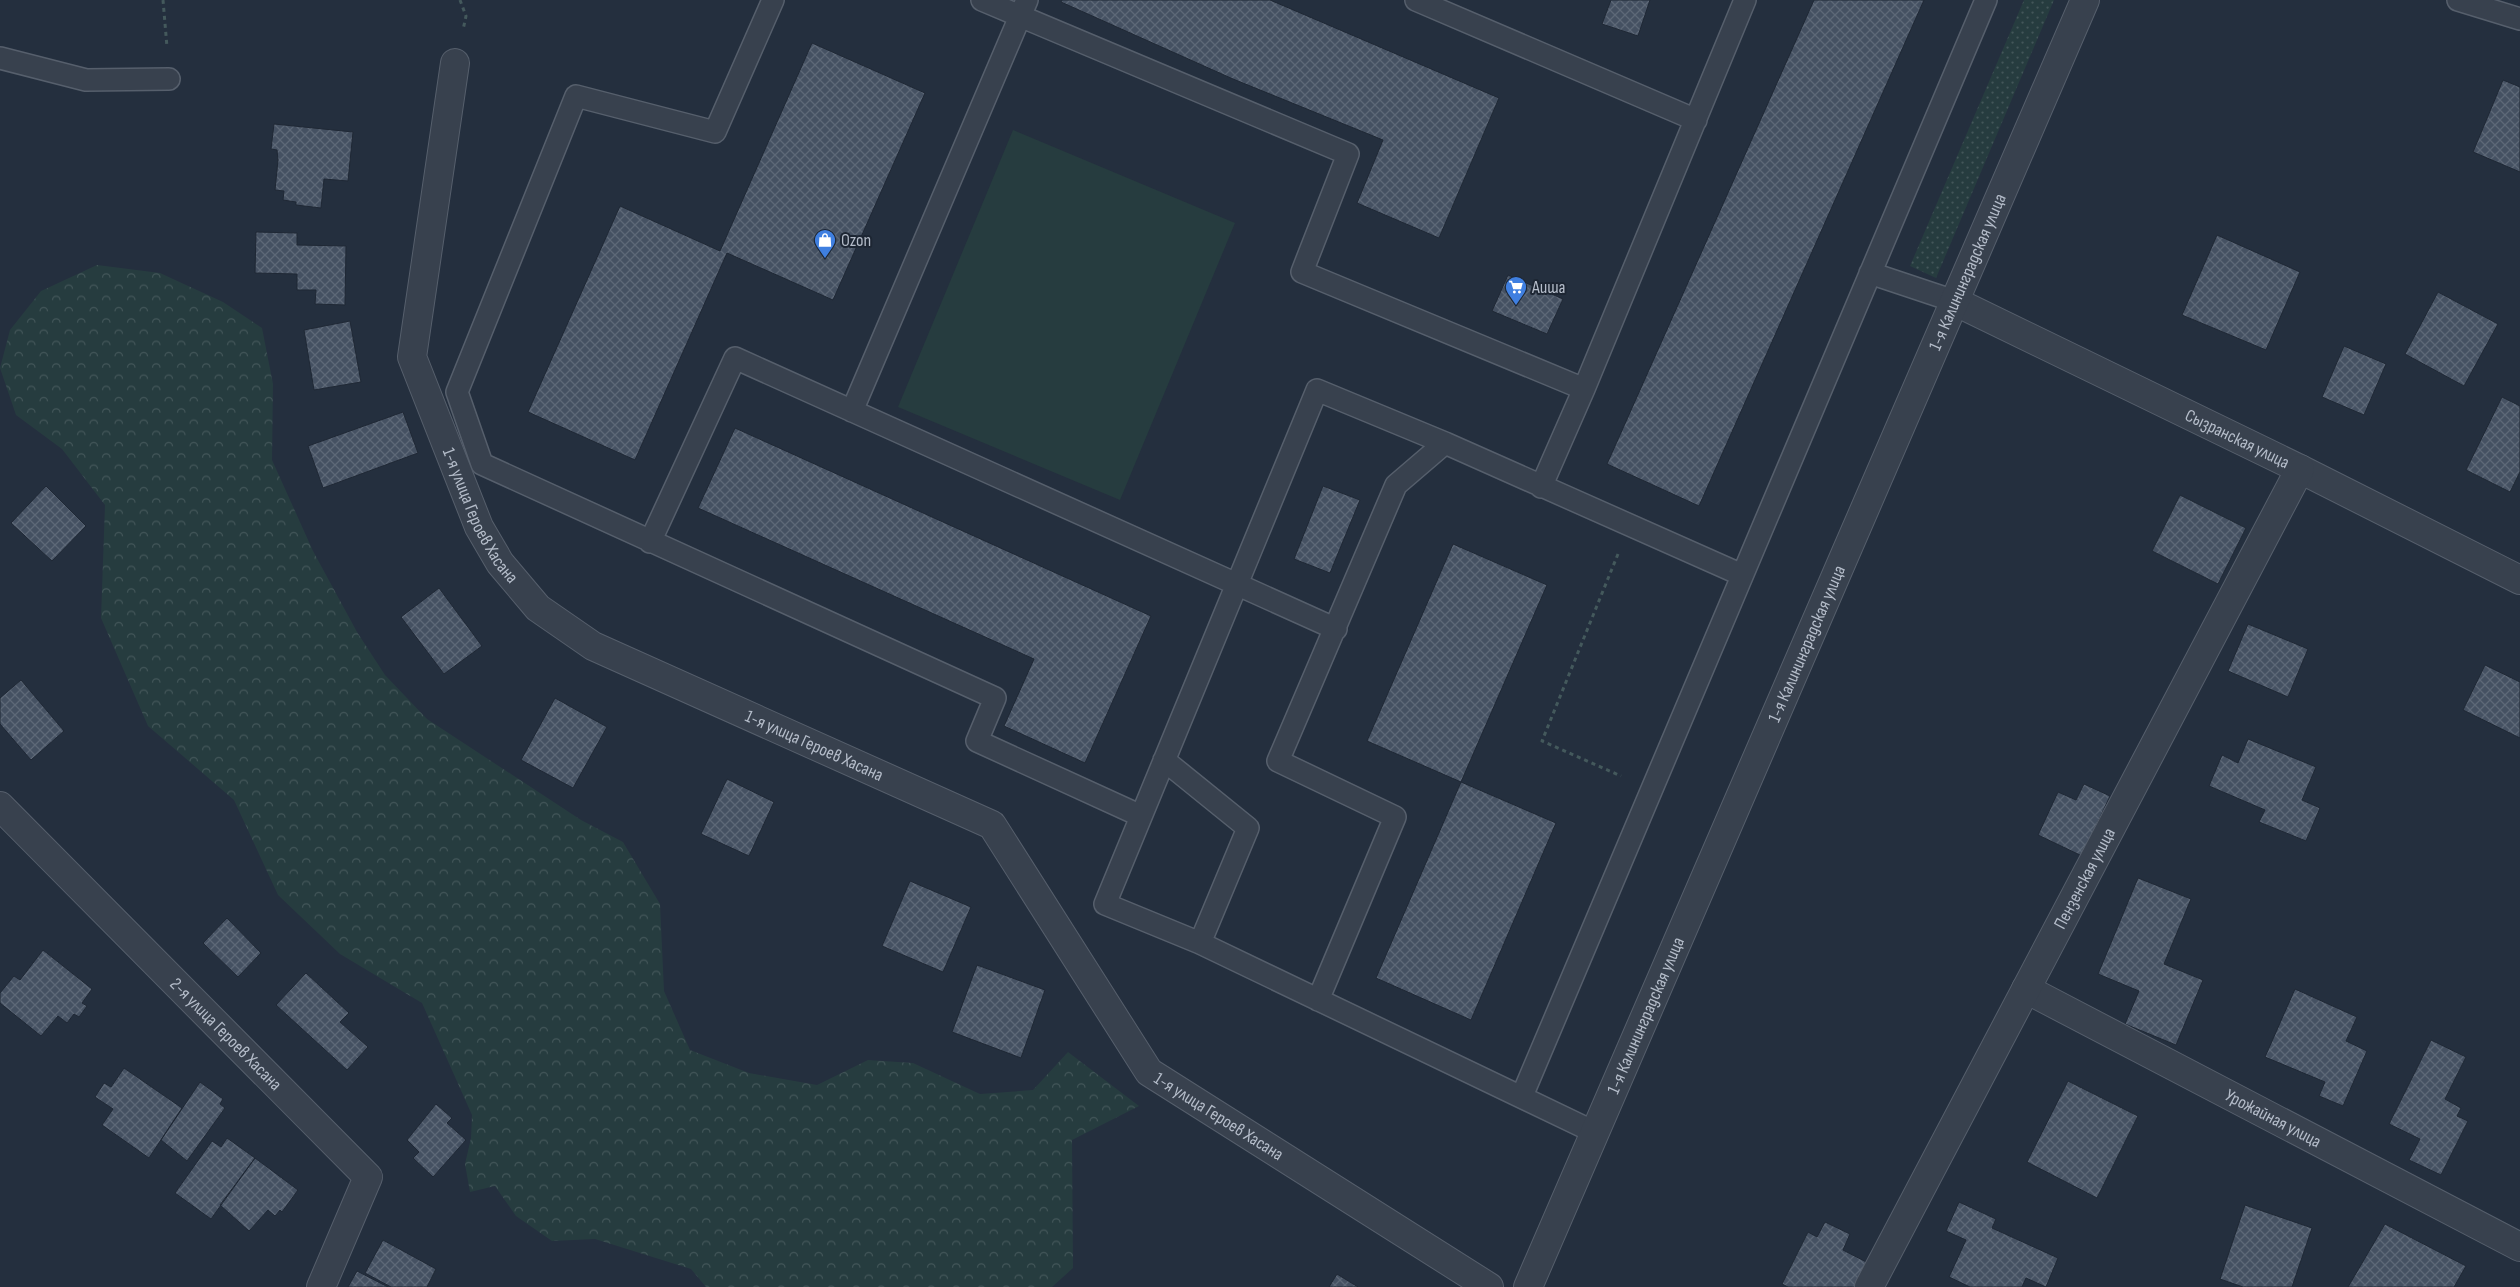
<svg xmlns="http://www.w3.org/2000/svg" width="2520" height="1287" font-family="'Sofia Sans Condensed',sans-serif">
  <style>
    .grass { fill: url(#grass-dots) }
    .forest { fill: url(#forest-crowns) }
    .park { fill: #263c3f }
    .building { fill: url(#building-cross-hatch); stroke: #1f2835 }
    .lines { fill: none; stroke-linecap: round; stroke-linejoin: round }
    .lane-casing { stroke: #565f6c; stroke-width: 24 }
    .street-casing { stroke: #565f6c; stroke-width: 30 }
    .path { stroke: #44595c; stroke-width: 3; stroke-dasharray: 4 4; stroke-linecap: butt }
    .lane { stroke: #38414e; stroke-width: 21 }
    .street { stroke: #38414e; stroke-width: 28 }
    .labels { text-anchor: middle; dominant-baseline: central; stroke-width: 4; stroke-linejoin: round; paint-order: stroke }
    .poi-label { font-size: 18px; fill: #b4bcc9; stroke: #1d2633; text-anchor: start }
    .street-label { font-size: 18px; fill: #b4bcc9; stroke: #1d2633 }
  </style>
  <defs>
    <pattern id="grass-dots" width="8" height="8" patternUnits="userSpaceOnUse" patternTransform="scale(1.25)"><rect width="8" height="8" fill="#263c3f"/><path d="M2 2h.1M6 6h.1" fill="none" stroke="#435659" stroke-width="1.8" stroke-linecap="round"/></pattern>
    <pattern id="forest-crowns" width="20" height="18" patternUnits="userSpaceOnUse" patternTransform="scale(1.25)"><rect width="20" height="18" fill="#263c3f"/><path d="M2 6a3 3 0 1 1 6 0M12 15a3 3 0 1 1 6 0" fill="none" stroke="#435659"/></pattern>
    <pattern id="building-cross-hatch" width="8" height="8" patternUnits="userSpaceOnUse" patternTransform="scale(1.25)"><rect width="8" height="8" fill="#455162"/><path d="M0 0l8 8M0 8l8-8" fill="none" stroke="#5d6877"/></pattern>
  </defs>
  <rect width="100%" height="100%" fill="#242f3e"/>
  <path class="grass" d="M2024,0H2054L1936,278L1910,266Z"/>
  <path class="forest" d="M97,265L160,273L223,302L262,328L273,384L272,460L313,551L357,632L385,675L427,719L581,820L623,842L660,904L664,991L690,1050L749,1073L817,1085L868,1060L913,1063L980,1094L1033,1090L1068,1052L1139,1106L1072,1140L1073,1268L1052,1287H706L691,1269L595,1239L552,1241L516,1216L495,1186L470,1192L465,1164L471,1138L472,1115L422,1003L340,954L278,895L234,800L148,726L101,618L105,505L62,449L16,415L0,368L10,330L41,291Z"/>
  <path class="park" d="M1013,130L1235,223L1120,500L898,407Z"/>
  <path class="building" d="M1062,0H1270L1499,98L1439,238L1357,203L1383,140L1233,79L1061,2Z
    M1611,0H1650L1638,36L1602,24Z
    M1814,0H1924L1699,506L1607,464Z
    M812,43L925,93L833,300L727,253L635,460L528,412L620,206L720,251Z
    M2503,80L2520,87V172L2473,152Z
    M274,124L353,132L348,181L324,179L321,208L296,205V202L283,200L284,191L275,190L278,160L277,150L271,149Z
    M256,232L297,233V245L346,246L345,305L315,304L316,290H297V274L255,273Z
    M2217,235L2300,272L2266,350L2182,315Z
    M1508,275L1563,299L1547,334L1492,311Z
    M2438,292L2498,324L2464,386L2405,354Z
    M350,321L361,382L314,390L304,330Z
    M2344,346L2386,364L2364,415L2322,397Z
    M2502,397L2520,406V472L2510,492L2466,470Z
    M403,412L418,453L323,488L308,446Z
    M735,428L1151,616L1085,763L1004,726L1034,659L698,508Z
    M46,486L86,526L52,561L11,523Z
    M1323,486L1360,500L1330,573L1294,559Z
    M2180,495L2246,528L2218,584L2152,551Z
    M1453,544L1547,585L1461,782L1367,741Z
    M439,588L482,646L444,674L401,617Z
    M2248,624L2308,649L2288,697L2228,671Z
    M2485,665L2520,682V738L2463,710Z
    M21,680L64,731L31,760L0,724V698Z
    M555,698L607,727L573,788L521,760Z
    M2248,739L2316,767L2302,800L2320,808L2306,841L2259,822L2265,810L2209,786L2222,755L2238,763Z
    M727,779L774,802L749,856L701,834Z
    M1461,782L1556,823L1471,1020L1376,978Z
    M2084,784L2110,796L2082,856L2038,835L2058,792L2076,800Z
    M2138,878L2191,899L2164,964L2203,980L2176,1045L2125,1024L2139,991L2098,974Z
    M910,881L971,907L943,972L882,946Z
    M227,918L261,953L238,977L203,943Z
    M43,950L92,989L82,1003L87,1006L79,1017L74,1014L67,1023L58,1016L41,1036L0,1003V993L14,976L20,980Z
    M977,965L1045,990L1021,1058L952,1032Z
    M306,973L349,1013L340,1022L368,1047L347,1070L276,1005Z
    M2295,989L2357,1017L2346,1041L2367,1051L2343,1106L2319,1096L2325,1082L2265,1057Z
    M2431,1040L2466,1057L2445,1099L2461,1108L2457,1116L2468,1121L2441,1175L2409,1160L2420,1139L2389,1124Z
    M124,1068L182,1108L149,1158L102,1125L113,1109L95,1097L104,1083L111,1087Z
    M2068,1081L2138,1116L2097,1198L2027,1162Z
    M200,1082L223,1099L220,1104L225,1108L187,1161L161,1140Z
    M436,1104L452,1118L447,1123L466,1140L433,1177L413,1158L419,1152L407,1140Z
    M227,1138L255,1158L211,1219L175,1193L212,1141L221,1147Z
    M255,1158L298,1190L282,1212L280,1210L275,1216L268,1210L249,1231L220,1205Z
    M1959,1202L1996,1219L1992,1228L2058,1258L2046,1287L2026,1278L2022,1287H1970L1949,1277L1966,1240L1946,1231Z
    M2245,1205L2312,1228L2292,1287H2243L2220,1279Z
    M1825,1222L1850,1234L1843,1250L1874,1266L1864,1287H1788L1782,1284L1808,1232L1817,1237Z
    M2385,1224L2466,1266L2454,1287H2348Z
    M383,1240L436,1269L427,1287H391L365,1273Z
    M357,1271L388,1287H348Z
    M1337,1274L1358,1287H1329Z"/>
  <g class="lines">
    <g class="lane-casing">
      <path id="lane" d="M773,0L715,132L576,96L457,392L482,464L995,698L977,741L1141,816
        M982,0L1348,154L1302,272L1584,389
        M1416,0L1696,120
        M2458,0L2520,19
        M0,58L86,80L169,79
        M1870,273L1954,301
        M852,411L1027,0
        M1541,487L1584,389L1745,0
        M650,542L735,358L1336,629
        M1164,760L1248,828L1200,943L1594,1132
        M1200,943L1105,904L1317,390L1445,443L1742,575
        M1318,1000L1395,817L1278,761L1396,485L1445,443
        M1522,1096L1986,0"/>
    </g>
    <g class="street-casing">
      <g id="street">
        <path id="s1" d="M455,63L412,357L479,527L500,563L538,608L593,646L992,825L1149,1072L1489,1287"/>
        <path id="s2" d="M1954,301L2300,469L2520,580"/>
        <path id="s3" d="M0,806L368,1177L321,1287"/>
        <path id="s4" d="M2026,989L2520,1247"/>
        <path id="s5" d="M1528,1287L2085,0"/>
        <path id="s6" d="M1869,1287L2300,469"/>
      </g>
    </g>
    <path class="path" d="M163,0L167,47
      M460,0L466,16L463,30
      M1618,554L1542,741L1621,776"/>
    <use href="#lane" class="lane"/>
    <use href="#street" class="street"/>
  </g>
  <defs>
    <g id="shop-pin" transform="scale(1.125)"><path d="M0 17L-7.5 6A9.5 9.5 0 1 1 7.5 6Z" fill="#3f7fe0" stroke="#1d2633"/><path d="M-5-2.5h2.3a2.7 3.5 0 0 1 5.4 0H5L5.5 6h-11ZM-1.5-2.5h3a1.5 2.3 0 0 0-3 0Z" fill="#fff"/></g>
    <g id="supermarket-pin" transform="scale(1.125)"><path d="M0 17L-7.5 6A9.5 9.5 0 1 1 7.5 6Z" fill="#3f7fe0" stroke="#1d2633"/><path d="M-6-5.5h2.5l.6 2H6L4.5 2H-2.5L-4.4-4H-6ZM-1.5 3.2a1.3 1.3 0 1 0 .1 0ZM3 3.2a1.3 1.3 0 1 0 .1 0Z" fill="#fff"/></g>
  </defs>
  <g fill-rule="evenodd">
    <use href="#shop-pin" x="825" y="240"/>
    <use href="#supermarket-pin" x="1516" y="287"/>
  </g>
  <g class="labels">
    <g class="poi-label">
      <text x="841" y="240">Ozon</text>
      <text x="1532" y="287">Аиша</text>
    </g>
    <g class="street-label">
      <text stroke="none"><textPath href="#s5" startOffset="1106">1-я Калининградская улица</textPath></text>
      <text stroke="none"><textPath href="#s2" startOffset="315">Сызранская улица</textPath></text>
      <text stroke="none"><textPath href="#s1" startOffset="470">1-я улица Героев Хасана</textPath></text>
      <text stroke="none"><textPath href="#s5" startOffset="701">1-я Калининградская улица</textPath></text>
      <text stroke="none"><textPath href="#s1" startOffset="890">1-я улица Героев Хасана</textPath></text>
      <text stroke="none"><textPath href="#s6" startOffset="462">Пензенская улица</textPath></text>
      <text stroke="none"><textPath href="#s5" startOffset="296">1-я Калининградская улица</textPath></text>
      <text stroke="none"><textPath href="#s3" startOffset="321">2-я улица Героев Хасана</textPath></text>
      <text stroke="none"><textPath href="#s1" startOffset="1460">1-я улица Героев Хасана</textPath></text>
      <text stroke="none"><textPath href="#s4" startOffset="279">Урожайная улица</textPath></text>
    </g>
  </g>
</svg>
